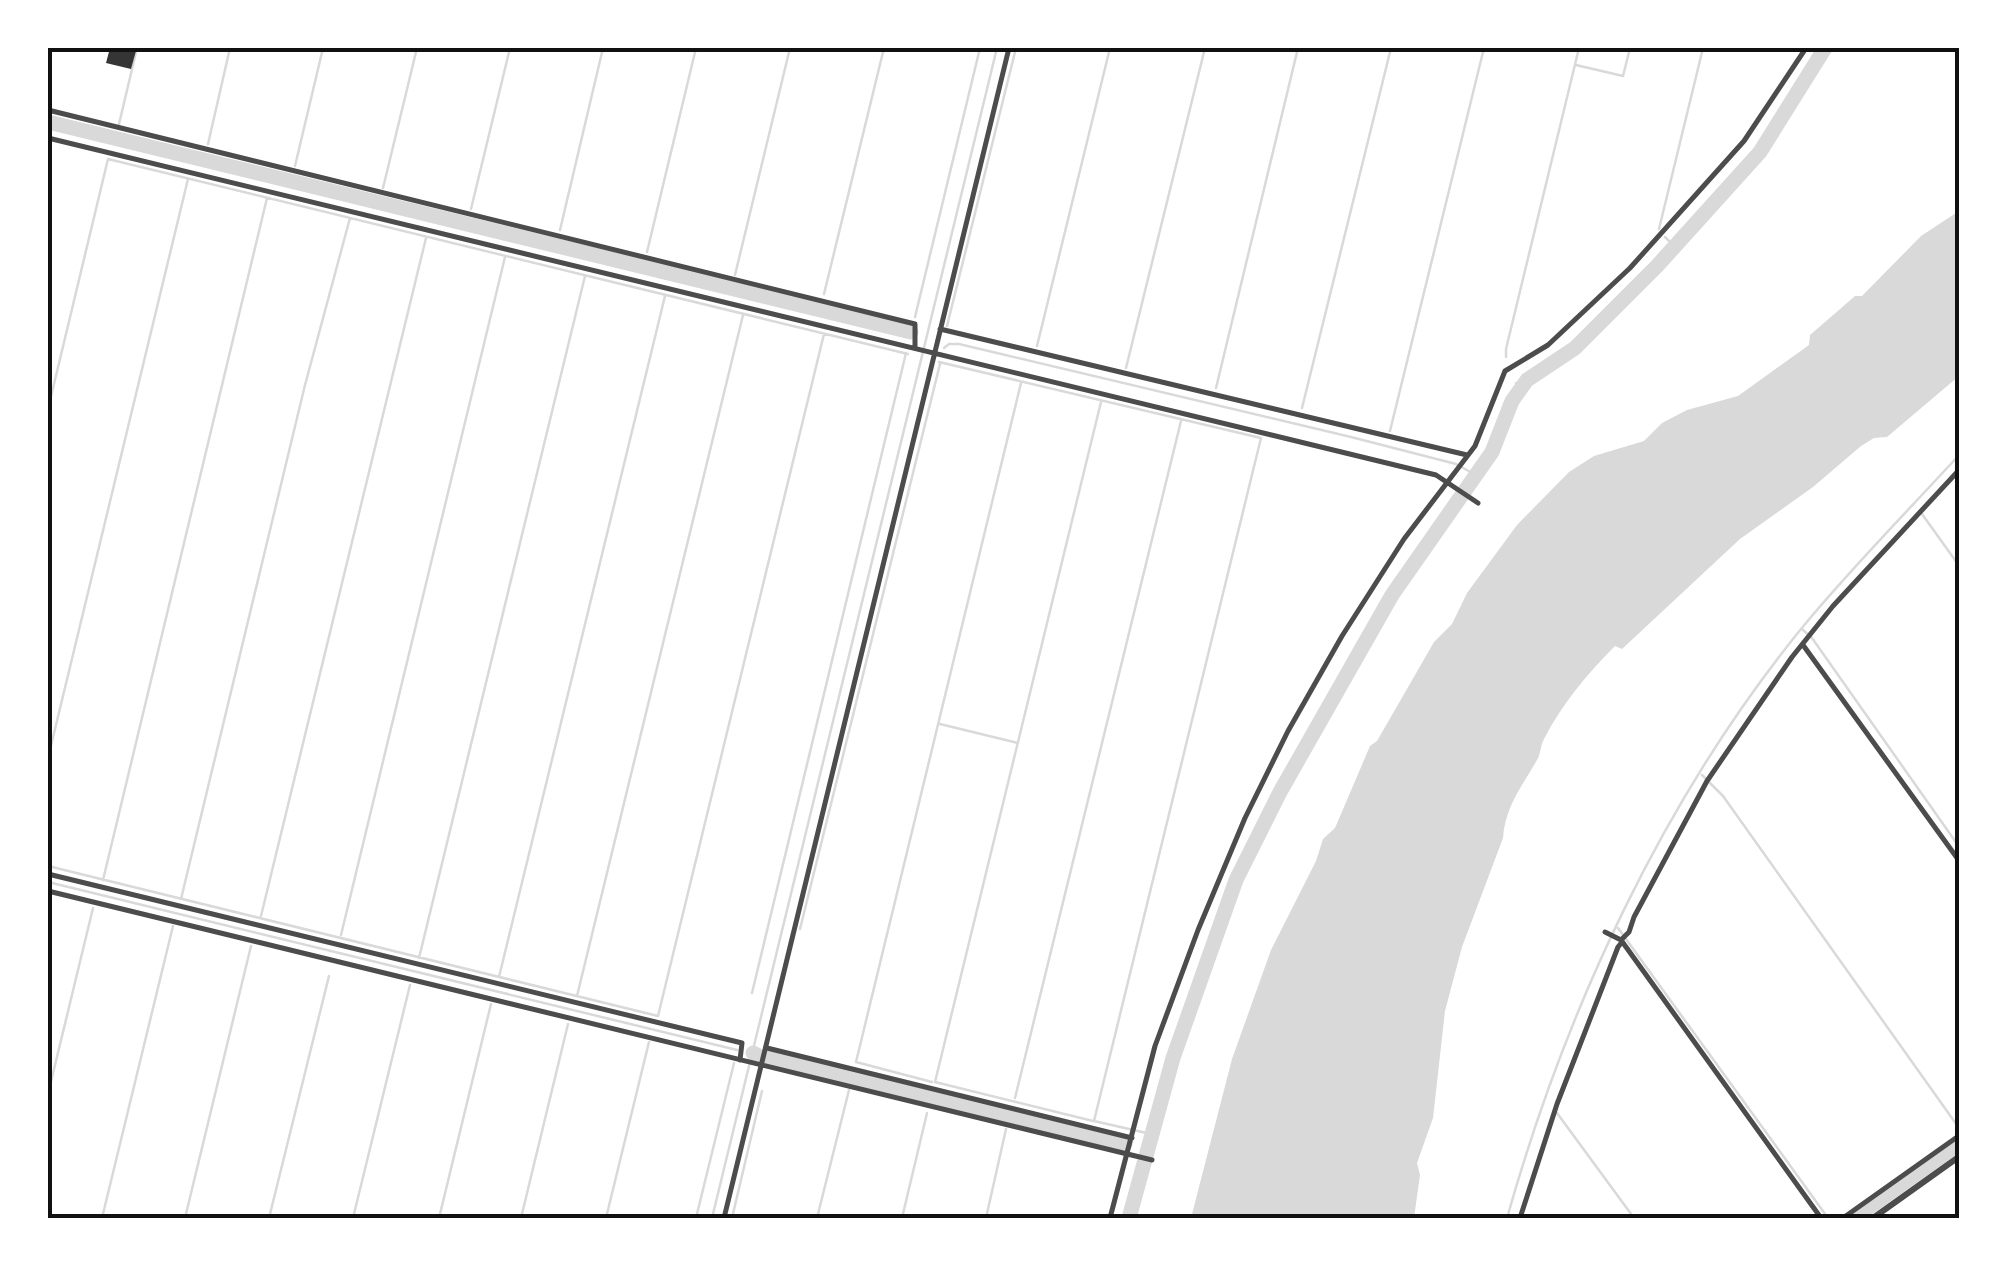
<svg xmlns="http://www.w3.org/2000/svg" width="2007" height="1266" font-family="Roboto,sans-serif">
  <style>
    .water { fill: #d9d9d9 }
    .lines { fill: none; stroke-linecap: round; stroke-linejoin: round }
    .stream { stroke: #d9d9d9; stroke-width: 2.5 }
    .river { stroke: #d9d9d9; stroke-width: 15 }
    .building { fill: #353535 }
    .minor { stroke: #4c4c4c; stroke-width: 5 }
    .tertiary { stroke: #4c4c4c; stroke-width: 6 }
    .neatline { fill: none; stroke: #111; stroke-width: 4 }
  </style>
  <rect width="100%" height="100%" fill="#fff"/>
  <path class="water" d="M1959,211V376L1887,437L1874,438L1861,446L1813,487L1740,539L1622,649L1615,646C1588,673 1562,704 1544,739C1540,746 1541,754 1537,760C1522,786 1505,807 1503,838L1462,947L1445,1011L1433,1118L1417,1163L1420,1175L1414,1218H1191L1232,1059L1271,950L1316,861L1323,839L1335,828L1370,746L1377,741L1434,642L1452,624L1467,593L1517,525L1569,472L1594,456L1644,441L1662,423L1687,410L1738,396L1809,345L1810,335L1855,296H1862L1921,236Z"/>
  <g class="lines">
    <path class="stream" d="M1576,65L1623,76L1630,48
      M119,124L137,48
      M115,139L116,135
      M208,144L230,48
      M205,160L206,158
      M295,166L323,48
      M291,181L292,178
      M383,188L417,48
      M380,203V200
      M471,209L510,48
      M468,224V222
      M1659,229L1703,48
      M560,230L603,48
      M1665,237L1674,246
      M556,246L557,243
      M647,252L696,48
      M644,267L645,265
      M735,275L790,48
      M732,288L733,284
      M824,294L884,48
      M820,310L821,307
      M915,317L980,48
      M947,326L1016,48
      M911,332L912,329
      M1037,346L1110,48
      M944,348L949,344H959L1351,437L1456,464L1474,474
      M1506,357V349L1579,48
      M939,362L1261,438L1094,1121L1151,1134
      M1126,368L1205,48
      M1516,383L1520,388
      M1216,388L1298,48
      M1302,408L1391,48
      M48,409L108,159L908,354
      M1390,431L1484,48
      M1922,514L1960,567
      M1803,630L1812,638L1960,848
      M940,724L1018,743
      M48,758L188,179
      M1702,775L1723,796L1959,1128
      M48,866L658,1016L824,334
      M103,880L267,198
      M48,882L737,1050
      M181,899L305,385L350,218
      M261,916L426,238
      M1618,928L1828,1218
      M800,929L940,364
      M341,935L505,257
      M419,958L585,276
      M499,977L665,296
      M752,993L906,353
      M577,996L743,315
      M771,1062L772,1059
      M851,1081L852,1078
      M932,1082L856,1062L1021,383
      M48,1094L93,908
      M1015,1098L1181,421
      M931,1101L932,1097
      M1557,1113L1634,1218
      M1093,1121L935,1082L1101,402
      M1006,1122L1012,1116
      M102,1218L173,926
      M185,1218L251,946
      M269,1218L329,976
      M353,1218L410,985
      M439,1218L491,1004
      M521,1218L568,1024
      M606,1218L649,1042
      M696,1218L734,1063
      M712,1218L997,48
      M732,1218L762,1091
      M817,1218L849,1090
      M902,1218L927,1113
      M986,1218L1006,1129
      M1507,1218C1566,1009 1663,799 1801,629C1851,568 1907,512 1960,454"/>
    <path class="river" d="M48,122L911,332
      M753,1053L757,1055
      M769,1058L1125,1144
      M1129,1218L1173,1058L1236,880L1280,792L1392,595L1492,452L1512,401L1527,380L1575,348L1657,266L1760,152L1825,48
      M1854,1218L1960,1143"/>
  </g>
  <path class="building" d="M110,48H132L136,51L131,69L106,63Z"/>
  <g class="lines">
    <path class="minor" d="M48,110L915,324V347
      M48,138L1436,475L1478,503
      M940,329L1467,455
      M1803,645L1960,862
      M48,874L742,1043L740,1060
      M48,891L1152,1160
      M1605,932L1621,940L1821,1218
      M1621,940L1629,932L1634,917L1707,781L1792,657L1833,606L1960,469
      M767,1048L1132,1138
      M724,1218L1009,48
      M1110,1218L1155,1046L1198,930L1245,818L1288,731L1342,636L1404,539L1475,446L1505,371L1548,345L1630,268L1744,141L1806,48
      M1520,1218L1557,1104L1618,947L1622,942
      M1843,1218L1960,1135"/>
    <path class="tertiary" d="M1873,1218L1960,1156"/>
  </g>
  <rect width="2007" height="1266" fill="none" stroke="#ffffff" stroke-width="100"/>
  <rect x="50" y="50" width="1907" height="1166" class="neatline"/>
</svg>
